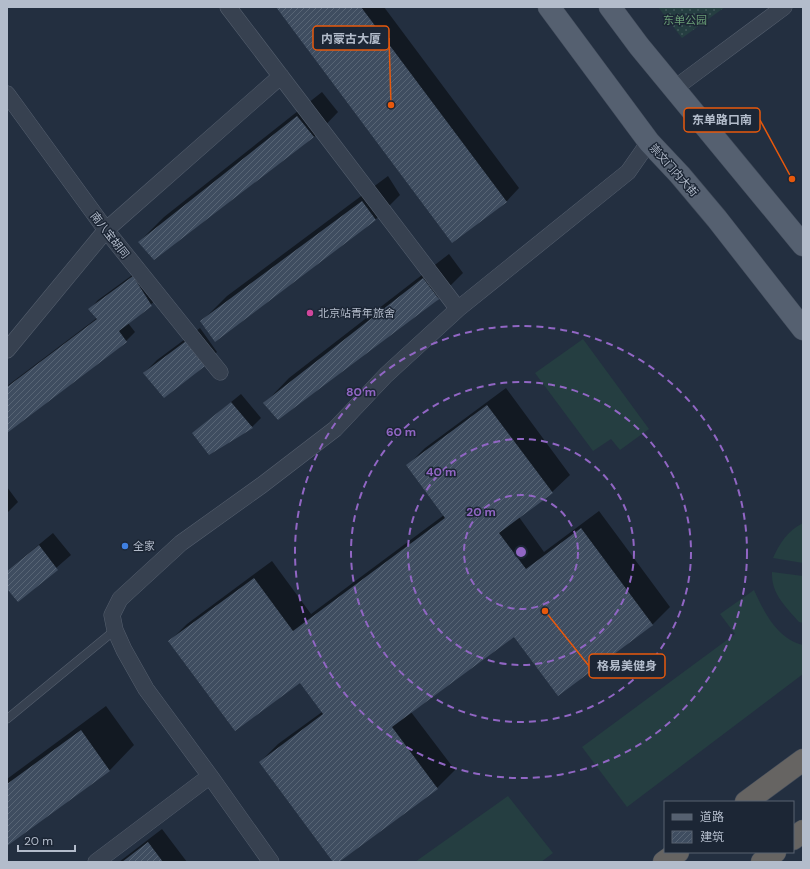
<svg xmlns="http://www.w3.org/2000/svg" width="810" height="869" font-family="'DM Sans','Noto Sans SC',sans-serif">
  <style>
    .grass { fill: #253e41 }
    .park { fill: url(#park-dots) }
    .shadow { fill: #0007 }
    .building { fill: url(#building-hatch) }
    .lines { fill: none; stroke-linecap: round; stroke-linejoin: round }
    .service-casing { stroke: #555f6e; stroke-width: 9 }
    .minor-casing { stroke: #555f6e; stroke-width: 17 }
    .primary-casing { stroke: #404a59; stroke-width: 23 }
    .trunk-casing { stroke: #424c5b; stroke-width: 23 }
    .service { stroke: #374150; stroke-width: 8 }
    .minor { stroke: #374150; stroke-width: 16 }
    .primary { stroke: #556070; stroke-width: 22 }
    .trunk { stroke: #666462; stroke-width: 22 }
    .ring { fill: none; stroke: #9166c4; stroke-width: 2; stroke-dasharray: 7 5 }
    .hotel-dot { fill: #d1479c; stroke: #1c2635; stroke-width: 1.5 }
    .shop-dot { fill: #3f7fe0; stroke: #1c2635; stroke-width: 1.5 }
    .labels { text-anchor: middle; dominant-baseline: central; stroke-width: 3; stroke-linejoin: round; paint-order: stroke }
    .park-label { font-size: 11px; fill: #699d75; stroke: #1c2635 }
    .street-label { font-size: 11px; fill: #b3bccb; stroke: #1c2635 }
    .poi-label { font-size: 11px; fill: #b3bccb; stroke: #1c2635; text-anchor: start }
    .centre { fill: #9166c4; stroke: #1c2635; stroke-width: 2 }
    .ring-label { font-size: 12px; text-anchor: middle; font-weight: bold; fill: #9166c4; stroke: #1c2635; stroke-width: 3; stroke-linejoin: round; paint-order: stroke }
    .leader { fill: none; stroke: #e8590c; stroke-width: 1.5 }
    .callout-dot { fill: #e8590c; stroke: #1c2635; stroke-width: 1.5 }
    .callout { fill: #1c2635; stroke: #e8590c; stroke-width: 1.5 }
    .callout-label { font-size: 12px; text-anchor: middle; font-weight: bold; fill: #b3bccb }
  </style>
  <defs>
    <pattern id="park-dots" width="8" height="8" patternUnits="userSpaceOnUse"><rect width="8" height="8" fill="#253e41"/><path d="M2 2h.1M6 6h.1" fill="none" stroke="#42585b" stroke-width="1.8" stroke-linecap="round"/></pattern>
    <pattern id="building-hatch" width="6" height="6" patternUnits="userSpaceOnUse"><rect width="6" height="6" fill="#3f4d60"/><path d="M-1 1l2-2M0 6l6-6M5 7l2-2" fill="none" stroke="#586575"/></pattern>
  </defs>
  <rect width="100%" height="100%" fill="#232f40"/>
  <path class="grass" d="M583,339L649,429L620,450L611,439L593,451L535,373Z
    M803,523V563L773,558C780,543 787,531 803,523Z
    M772,572L803,576V623L799,622C786,607 771,594 772,572Z
    M754,590C764,612 777,639 803,645V674L627,807L582,747L735,634L720,614Z
    M508,796L553,853L541,862H415Z"/>
  <path class="park" d="M658,7H725L682,38Z"/>
  <path class="shadow" d="M277,7H384L519,188L506,202Z
    M322,92L338,112L314,137L139,242L164,217Z
    M388,176L400,195L375,220L202,321L227,296Z
    M449,254L463,273L438,298L278,419L265,403L289,378Z
    M142,268L161,296L128,323L135,332L126,341L7,431V386L97,318L90,309L98,300Z
    M200,328L217,352L204,365L144,373L157,360Z
    M506,388L570,475L552,492L519,517L544,552L599,511L670,607L652,625L514,635L411,712L455,770L437,788L337,862H335L260,762L278,744L322,712L300,682L170,641L187,624L272,561L311,614L444,515L408,465L425,448Z
    M241,394L261,418L252,427L193,433Z
    M7,487L18,502L7,513Z
    M53,533L71,555L18,601L7,588V571Z
    M106,706L134,745L110,770L7,845V779Z
    M162,829L187,862H119Z"/>
  <path class="building" d="M276,7H361L507,202L452,243Z
    M297,116L314,137L154,260L138,242Z
    M362,201L376,220L215,342L200,321Z
    M133,276L152,306L119,331L127,342L7,433V387L97,319L88,309Z
    M423,278L439,299L278,420L263,403Z
    M186,341L205,366L164,398L143,373Z
    M231,402L253,428L209,455L192,433Z
    M487,405L553,493L499,533L526,569L581,528L653,625L558,696L514,637L392,727L438,789L339,862H333L259,762L323,714L300,683L235,731L168,641L254,578L293,631L445,518L406,465Z
    M39,545L58,570L18,602L7,589V571Z
    M81,730L110,771L7,846V784Z
    M148,842L163,862H122Z"/>
  <g class="lines">
    <g class="service-casing">
      <path id="service" d="M7,719L115,630"/>
    </g>
    <g class="minor-casing">
      <path id="minor" d="M228,7L458,309
        M675,88L784,7
        M7,94L106,230L220,372
        M7,350L106,230L281,76
        M210,776L271,862
        M96,862L210,776L146,689L124,650L115,630L112,615L120,599L181,543L262,485L335,429L386,375L458,309L628,172L649,142"/>
    </g>
    <g class="primary-casing">
      <path id="primary" d="M549,7L649,142L680,175L717,219L803,329
        M610,7L639,46L803,245"/>
    </g>
    <g class="trunk-casing">
      <path id="trunk" d="M746,802L803,760
        M793,839L803,831
        M664,862L678,852
        M762,862L775,852"/>
    </g>
    <use href="#service" class="service"/>
    <use href="#minor" class="minor"/>
    <use href="#primary" class="primary"/>
    <use href="#trunk" class="trunk"/>
  </g>
  <g class="ring">
    <circle cx="521" cy="552" r="57"/>
    <circle cx="521" cy="552" r="113"/>
    <circle cx="521" cy="552" r="170"/>
    <circle cx="521" cy="552" r="226"/>
  </g>
  <circle class="hotel-dot" cx="310" cy="313" r="4"/>
  <circle class="shop-dot" cx="125" cy="546" r="4"/>
  <g class="labels">
    <g class="park-label">
      <text x="685" y="20">东单公园</text>
    </g>
    <g class="street-label">
      <text transform="translate(674 170) rotate(48)">崇文门内大街</text>
      <text transform="translate(110 235) rotate(52)">南八宝胡同</text>
    </g>
    <g class="poi-label">
      <text x="318" y="313">北京站青年旅舍</text>
      <text x="133" y="546">全家</text>
    </g>
  </g>
  <circle cx="521" cy="552" r="6" class="centre"/>
  <g class="ring-label">
    <text x="361" y="396">80 m</text>
    <text x="401" y="436">60 m</text>
    <text x="441" y="476">40 m</text>
    <text x="481" y="516">20 m</text>
  </g>
  <path class="leader" d="M391 105L389 38M792 179L760 120M545 611L589 666"/>
  <g class="callout-dot">
    <circle cx="391" cy="105" r="4"/>
    <circle cx="792" cy="179" r="4"/>
    <circle cx="545" cy="611" r="4"/>
  </g>
  <g class="callout">
    <rect x="313" y="26" width="76" height="24" rx="4"/>
    <rect x="684" y="108" width="76" height="24" rx="4"/>
    <rect x="589" y="654" width="76" height="24" rx="4"/>
  </g>
  <g class="callout-label">
    <text x="351" y="43">内蒙古大厦</text>
    <text x="722" y="124">东单路口南</text>
    <text x="627" y="670">格易美健身</text>
  </g>
  <rect width="810" height="869" fill="none" stroke="#b3bccb" stroke-width="16"/>
  <rect x="664" y="801" width="130" height="52" fill="#1c2635" stroke="#586271"/>
  <rect x="672" y="814" width="20" height="6" fill="#556070" stroke="#586271"/>
  <text x="700" y="821" font-size="12" fill="#b3bccb">道路</text>
  <rect x="672" y="831" width="20" height="12" fill="url(#building-hatch)" stroke="#586271"/>
  <text x="700" y="841" font-size="12" fill="#b3bccb">建筑</text>
  <path d="M18 845v6h57v-6" fill="none" stroke="#b3bccb" stroke-width="2"/>
  <text x="24" y="845" font-size="12" fill="#b3bccb" stroke="#1c2635" stroke-width="3" paint-order="stroke">20 m</text>
</svg>
